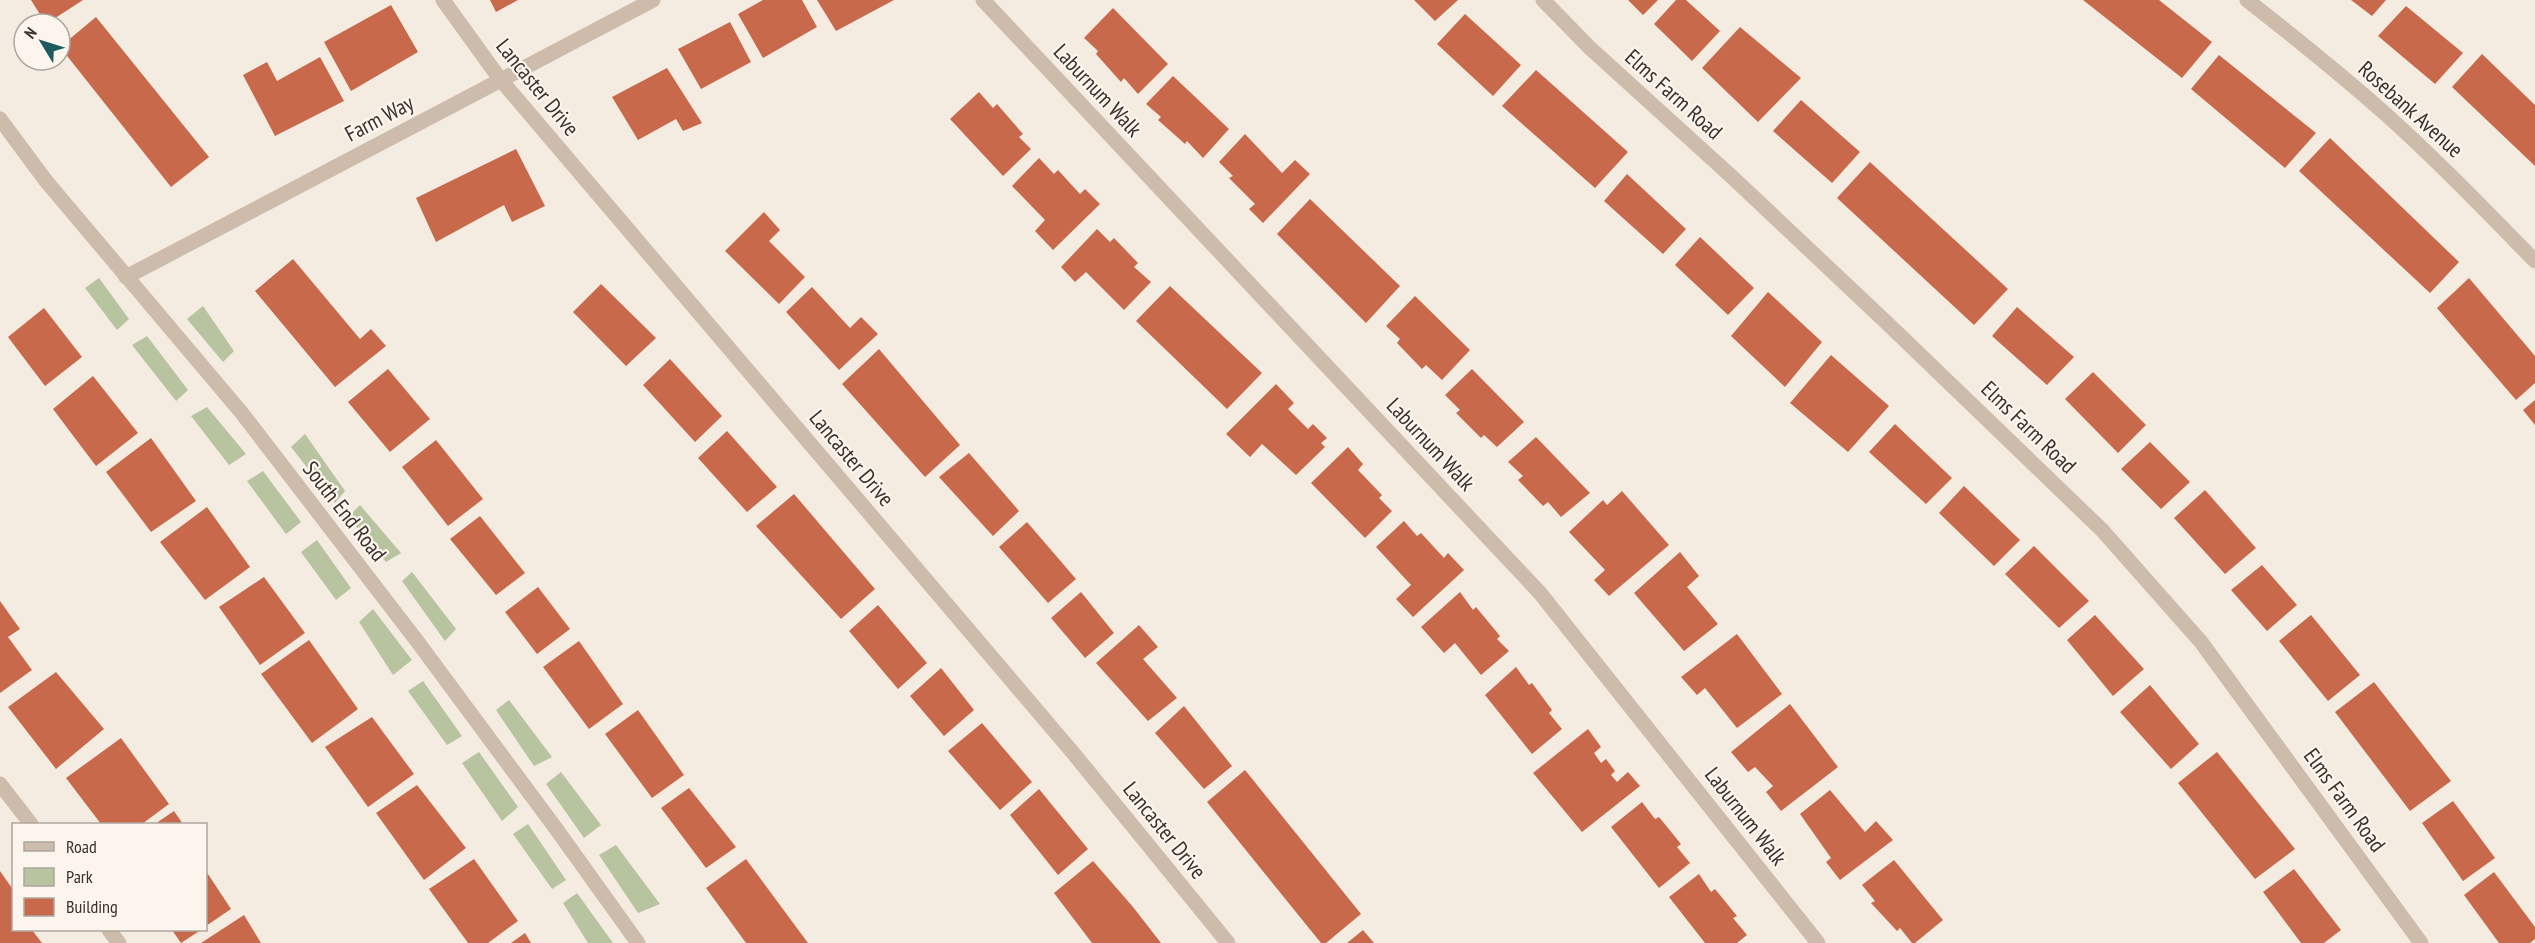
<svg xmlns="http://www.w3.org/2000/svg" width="2535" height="943" font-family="'PT Sans Narrow',sans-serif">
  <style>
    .green { fill: #b8c4a0 }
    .building { fill: #c8694b }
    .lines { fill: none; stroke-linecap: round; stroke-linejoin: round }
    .minor { stroke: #cdbbac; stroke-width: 15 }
    .tertiary { stroke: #cdbbac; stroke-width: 15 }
    .labels { text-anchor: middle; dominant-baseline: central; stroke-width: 4.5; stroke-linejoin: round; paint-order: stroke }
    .street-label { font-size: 22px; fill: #3b302b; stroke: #fbf5ee }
  </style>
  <rect width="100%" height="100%" fill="#f4ebe1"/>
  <path class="green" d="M99,278L129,319L117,330L85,288Z
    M203,306L234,351L223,362L187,319Z
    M147,336L188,390L176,401L132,345Z
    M207,407L246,454L229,465L191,416Z
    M305,434L345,491L335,503L291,447Z
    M263,471L301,522L286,534L247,481Z
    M360,505L401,553L386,562L348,517Z
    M317,540L351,588L336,600L301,552Z
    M412,572L456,629L445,641L402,581Z
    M373,609L412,660L393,675L359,622Z
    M423,681L462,736L447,745L408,691Z
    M509,700L552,757L534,766L496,710Z
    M479,752L518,807L502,821L462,763Z
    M561,772L601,825L584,838L546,784Z
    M528,824L566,880L552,889L513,834Z
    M616,845L660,904L638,913L599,855Z
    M577,893L613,943H588L563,903Z"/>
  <path class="building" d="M31,0H83L46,24Z
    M490,0H518L496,12Z
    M763,0H802L817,27L763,58L738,14Z
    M817,0H894L836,31Z
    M1414,0H1458L1435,21Z
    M1628,0H1658L1643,15Z
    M1676,0H1686L1720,31L1692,61L1654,24Z
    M2083,0H2159L2212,42L2182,78Z
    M2351,0H2386L2372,16Z
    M391,5L418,52L351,91L324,42Z
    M2406,6L2463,53L2435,84L2378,36Z
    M1113,8L1168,64L1138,94L1124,78L1121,82L1096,54L1098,51L1084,38Z
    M1465,14L1521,65L1493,96L1437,44Z
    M96,17L209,157L171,187L60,47Z
    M730,22L751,62L701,89L678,49Z
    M1740,27L1801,78L1758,122L1702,68Z
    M2482,54L2535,105V166L2452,87Z
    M2219,55L2316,133L2285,168L2191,89Z
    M320,57L344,101L275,136L243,75L267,62L277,81Z
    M667,68L702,123L683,131L676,119L638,140L612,97Z
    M1536,70L1628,152L1595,188L1502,106Z
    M1173,76L1229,129L1203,158L1187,141L1185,144L1158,120L1161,117L1146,104Z
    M979,92L993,108L997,104L1023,134L1019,137L1031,149L1003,176L950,119Z
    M1801,100L1860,152L1832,183L1773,131Z
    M1245,134L1282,173L1295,160L1310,174L1263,223L1249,209L1255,204L1229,178L1233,176L1219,162Z
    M2330,138L2459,262L2430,293L2299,171Z
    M516,149L545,206L512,222L504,205L436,242L416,198Z
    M1039,158L1054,174L1058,170L1080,194L1085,189L1100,204L1053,250L1035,231L1045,220L1012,186Z
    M1870,162L2008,289L1974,325L1837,198Z
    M1627,174L1686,229L1663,254L1604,201Z
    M1310,199L1400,286L1366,323L1277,234Z
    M764,212L780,230L769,241L805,277L779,304L725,251Z
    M1097,229L1110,242L1114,238L1138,263L1134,267L1151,282L1124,310L1086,272L1075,282L1061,267Z
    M1700,237L1754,288L1728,315L1675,265Z
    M293,259L360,339L371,329L386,346L335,387L255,291Z
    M2469,278L2535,356V383L2516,400L2437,308Z
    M601,284L656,338L626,366L573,312Z
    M1170,286L1262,373L1227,409L1136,321Z
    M812,287L850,328L861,317L878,334L839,370L786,312Z
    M1768,292L1822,342L1785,387L1731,336Z
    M1415,296L1470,350L1442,380L1426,365L1422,369L1397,343L1400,339L1386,326Z
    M2017,307L2074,357L2047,385L1992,336Z
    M44,308L82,357L45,386L8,337Z
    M879,349L960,445L925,477L842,384Z
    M1831,355L1889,406L1848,452L1790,403Z
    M670,359L722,416L695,442L643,385Z
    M388,369L430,419L390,452L348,402Z
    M1472,369L1524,422L1497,447L1484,435L1481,438L1456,413L1460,410L1445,395Z
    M2093,372L2146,425L2118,453L2065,399Z
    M93,376L138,433L96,466L53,409Z
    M1276,384L1294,403L1288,409L1308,429L1313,424L1327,438L1321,443L1325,447L1296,475L1262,444L1250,457L1226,434Z
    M2535,400V425L2523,410Z
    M1895,424L1952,478L1926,504L1869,452Z
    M727,431L777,487L747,512L698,458Z
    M1536,437L1590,493L1561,517L1548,502L1543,506L1518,480L1523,476L1508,462Z
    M151,438L196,501L151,532L106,472Z
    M436,440L483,499L448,526L402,467Z
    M2150,442L2190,482L2161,509L2121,469Z
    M1348,447L1363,464L1358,470L1382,495L1379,498L1392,511L1365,538L1311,483Z
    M969,453L1019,511L993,536L939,477Z
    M1964,486L2020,540L1994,566L1939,513Z
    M2205,490L2256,548L2225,574L2174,518Z
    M1622,491L1669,545L1609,596L1594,580L1605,570L1569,532L1603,500L1607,505Z
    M794,494L875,589L841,619L756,526Z
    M207,507L250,567L205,600L160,542Z
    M480,516L525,573L496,595L450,539Z
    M1404,521L1417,536L1421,533L1444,558L1448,553L1464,570L1413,617L1396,599L1411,585L1376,547Z
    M1027,522L1076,579L1048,603L999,547Z
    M2034,546L2089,601L2059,628L2005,574Z
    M1680,552L1699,576L1687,587L1718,624L1684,651L1634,593Z
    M2262,565L2297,605L2267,631L2231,590Z
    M264,577L305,633L260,665L219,607Z
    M538,587L570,629L537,654L505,612Z
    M1081,592L1114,633L1085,658L1051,618Z
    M1460,592L1473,610L1476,607L1500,636L1497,639L1509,651L1481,675L1455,643L1444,653L1421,627Z
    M0,601L20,629L8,637L32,670L0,693Z
    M878,605L927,663L898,689L849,631Z
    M2095,615L2144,669L2113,696L2067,640Z
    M2311,615L2360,675L2328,701L2279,641Z
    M1139,625L1158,647L1143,659L1177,698L1148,721L1096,663Z
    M1737,634L1782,694L1737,728L1705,688L1697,695L1681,677Z
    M309,640L358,709L312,743L261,674Z
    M579,641L623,704L589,729L543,667Z
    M1516,667L1529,685L1532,683L1552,710L1549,713L1562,729L1532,754L1485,695Z
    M941,668L974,710L944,736L910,696Z
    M56,672L104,729L56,769L8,707Z
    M2374,682L2451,781L2410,811L2335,712Z
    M2150,685L2199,744L2171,769L2120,712Z
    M1790,704L1838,767L1781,811L1766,792L1773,786L1755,767L1748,772L1731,752Z
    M1184,706L1232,766L1204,789L1155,733Z
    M638,710L684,775L652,798L605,734Z
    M372,717L414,774L368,807L325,747Z
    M982,723L1032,782L1000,810L948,751Z
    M1588,729L1601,747L1594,753L1601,763L1606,759L1615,771L1611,775L1617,782L1628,772L1640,786L1582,832L1533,773Z
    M121,738L169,804L142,824H101L66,778Z
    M2217,752L2295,849L2255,879L2178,783Z
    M1245,770L1361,914L1326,943H1321L1207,802Z
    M417,785L466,848L424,880L376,813Z
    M689,788L736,847L706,868L661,808Z
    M1039,789L1088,849L1058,875L1010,815Z
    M1830,790L1865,832L1876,821L1893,840L1840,880L1826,862L1831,858L1800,814Z
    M2453,801L2495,858L2463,881L2422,823Z
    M1642,802L1655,819L1659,817L1681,844L1677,847L1690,863L1659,888L1611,827Z
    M174,811L183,824H155Z
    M474,859L518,921L488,943H468L429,889Z
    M746,859L808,943H746L706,888Z
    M1894,860L1943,920L1915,943H1912L1900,928L1897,931L1871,903L1875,901L1862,885Z
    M1093,861L1133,907L1161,943H1092L1054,893Z
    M2294,869L2341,930L2324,943H2301L2263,892Z
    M0,871L14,891V930H32L42,943H0Z
    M206,871L231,909L206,926Z
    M2494,872L2535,927V939L2530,943H2499L2464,895Z
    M1699,874L1711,892L1715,889L1737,916L1733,918L1747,935L1737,943H1705L1669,897Z
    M244,915L261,943H201Z
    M172,930H201L181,943Z
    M1363,930L1374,943H1347Z
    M525,933L531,943H511Z"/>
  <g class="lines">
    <path class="minor" d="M443,0L500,79L1074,754L1228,943
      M983,0L1540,593L1818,943
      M1543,0L1590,48L1731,176L1887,323L2102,530L2201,642L2421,943
      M2247,0C2293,36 2338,72 2381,110C2435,158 2485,210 2535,261
      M126,277L653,0
      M0,784L31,824
      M109,930L119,943"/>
    <path class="tertiary" d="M0,119L46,181L241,412L417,641L557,830L638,943"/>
  </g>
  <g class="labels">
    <g class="street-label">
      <text transform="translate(538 87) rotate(51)">Lancaster Drive</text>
      <text transform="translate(1098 90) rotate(47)">Laburnum Walk</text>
      <text transform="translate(1674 94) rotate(42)">Elms Farm Road</text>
      <text transform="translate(2411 109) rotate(42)">Rosebank Avenue</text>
      <text transform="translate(379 118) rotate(-28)">Farm Way</text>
      <text transform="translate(2029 427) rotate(44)">Elms Farm Road</text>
      <text transform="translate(1431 444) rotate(47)">Laburnum Walk</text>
      <text transform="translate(852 458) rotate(50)">Lancaster Drive</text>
      <text transform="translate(345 511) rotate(52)">South End Road</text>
      <text transform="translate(2345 800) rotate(54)">Elms Farm Road</text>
      <text transform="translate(1746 816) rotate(52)">Laburnum Walk</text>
      <text transform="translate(1165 830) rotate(51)">Lancaster Drive</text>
    </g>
  </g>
  <rect x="12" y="823" width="195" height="108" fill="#fbf5ee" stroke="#aea6a0" stroke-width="1.5"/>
  <rect x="24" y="842" width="30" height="9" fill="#cdbbac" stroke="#aea6a0" stroke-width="1.5"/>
  <text x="66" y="853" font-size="18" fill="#3b302b">Road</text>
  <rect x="24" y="868" width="30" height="18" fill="#b8c4a0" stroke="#aea6a0" stroke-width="1.5"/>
  <text x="66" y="883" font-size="18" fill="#3b302b">Park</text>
  <rect x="24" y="898" width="30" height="18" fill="#c8694b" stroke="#aea6a0" stroke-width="1.5"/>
  <text x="66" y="913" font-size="18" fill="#3b302b">Building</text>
  <g transform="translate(42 42) rotate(308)"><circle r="28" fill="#fbf5ee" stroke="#aea6a0" stroke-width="1.5"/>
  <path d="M0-4.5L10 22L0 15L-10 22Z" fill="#1f5a5e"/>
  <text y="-9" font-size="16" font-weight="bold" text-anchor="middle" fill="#3b302b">N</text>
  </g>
</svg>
